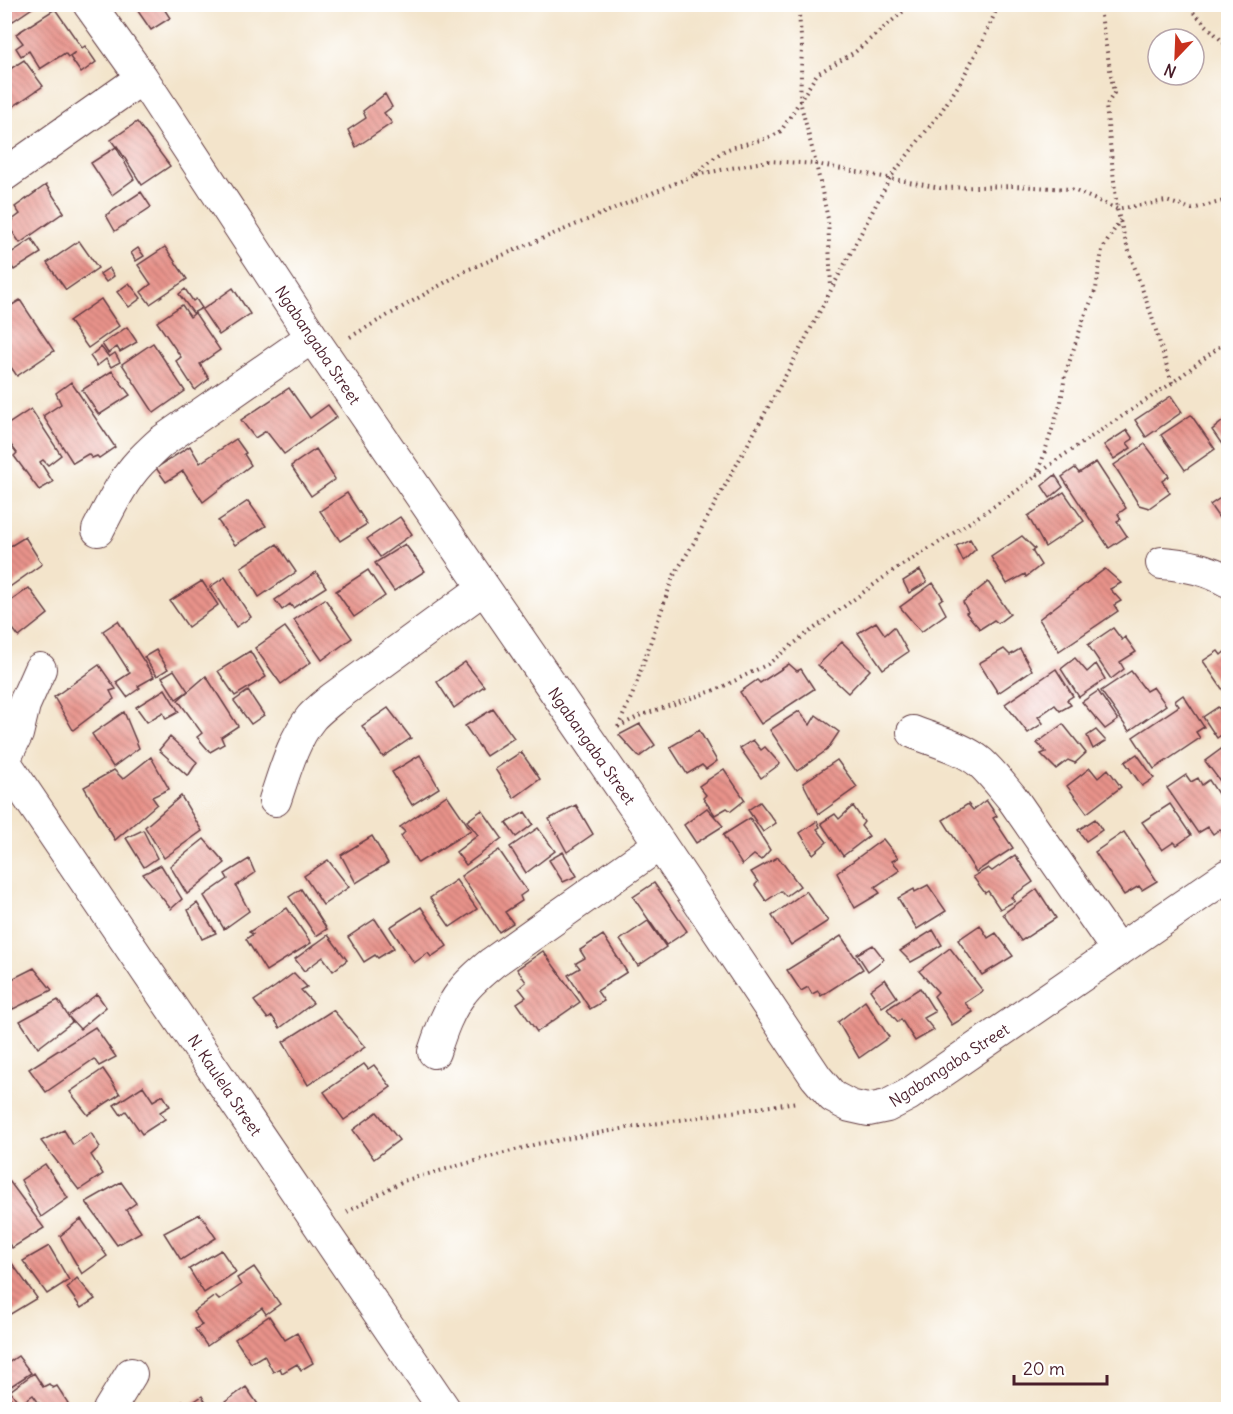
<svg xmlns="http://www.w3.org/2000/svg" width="1233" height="1414" font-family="Delius,sans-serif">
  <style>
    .building { fill: url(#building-back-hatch) }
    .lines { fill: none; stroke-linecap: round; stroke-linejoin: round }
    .minor-casing { stroke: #633d43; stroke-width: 34 }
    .path { stroke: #633d43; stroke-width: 4; stroke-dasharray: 1.5 4.5; stroke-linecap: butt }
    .minor { stroke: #fff; stroke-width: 32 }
    .labels { text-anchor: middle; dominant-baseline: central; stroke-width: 6; stroke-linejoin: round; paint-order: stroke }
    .street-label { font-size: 16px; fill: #4a1f2b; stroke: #fff }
  </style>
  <defs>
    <pattern id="building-back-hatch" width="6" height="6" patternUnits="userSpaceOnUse" patternTransform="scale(1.5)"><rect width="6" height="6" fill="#e8938a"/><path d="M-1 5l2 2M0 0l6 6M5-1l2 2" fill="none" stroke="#be7771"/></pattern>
  </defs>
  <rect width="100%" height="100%" fill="#fff"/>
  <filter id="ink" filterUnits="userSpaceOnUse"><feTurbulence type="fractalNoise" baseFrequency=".0167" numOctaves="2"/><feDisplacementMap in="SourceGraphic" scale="12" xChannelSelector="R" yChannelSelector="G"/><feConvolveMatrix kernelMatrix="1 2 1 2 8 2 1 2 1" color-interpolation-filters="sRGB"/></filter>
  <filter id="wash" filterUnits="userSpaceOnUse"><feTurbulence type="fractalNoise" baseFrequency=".008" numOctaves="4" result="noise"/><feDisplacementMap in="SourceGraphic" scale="24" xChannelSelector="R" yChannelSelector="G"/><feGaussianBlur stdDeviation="1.35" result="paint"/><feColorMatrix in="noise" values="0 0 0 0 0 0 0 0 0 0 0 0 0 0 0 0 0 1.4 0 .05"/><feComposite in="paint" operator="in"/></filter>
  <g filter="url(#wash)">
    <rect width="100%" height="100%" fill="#f3e4cb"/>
    <g id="blocks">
      <path class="building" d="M4,4H38L13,21L4,9Z
        M133,4H161L170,18L151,30Z
        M55,9L82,48L85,46L96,62L81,73L70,57L75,52L68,57L65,53L40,69L29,51L21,56L16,48L23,43L16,34Z
        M24,60L43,86L11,108L4,99V73Z
        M385,94L392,107L384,113L392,123L356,147L348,130L366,118L363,111Z
        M137,122L170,166L142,185L117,146L116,147L111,140Z
        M116,147L134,179L112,195L91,163Z
        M46,185L64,212L20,243L7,224L20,214L15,207Z
        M141,192L151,207L115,231L106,215Z
        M32,239L41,253L14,270L5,257Z
        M79,241L98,268L66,290L47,263Z
        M165,247L187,279L150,304L141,292L151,284L138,265Z
        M138,248L144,256L136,261L131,253Z
        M109,268L114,276L106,282L100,274Z
        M129,283L141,298L129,307L117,292Z
        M233,288L250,314L219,335L202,310Z
        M185,289L193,301L196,299L202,308L193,313L179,294Z
        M101,299L119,326L88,348L69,321Z
        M20,300L54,351L17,376L4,357V310Z
        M182,305L190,317L195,313L220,350L200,364L209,379L195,390L176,361L181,357L157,322Z
        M127,327L137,342L120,352L117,347L108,353L102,344Z
        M153,343L185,391L154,413L122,364Z
        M101,347L109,357L115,353L120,362L111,367L106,359L97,366L90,356Z
        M112,371L130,395L99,415L82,390Z
        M71,382L115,447L99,458L97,456L92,458L88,454L73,463L43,416L61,404L56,393Z
        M289,388L310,418L328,405L337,417L284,454L266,431L255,438L241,420Z
        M1171,396L1182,412L1146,437L1135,420Z
        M31,409L61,455L48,465L43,460L40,462L53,482L39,490L14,456L17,453L4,436V427Z
        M1191,415L1215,449L1185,470L1161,435Z
        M1228,417V453L1212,430Z
        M1127,430L1133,439L1127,443L1131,448L1114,459L1104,445Z
        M236,439L246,453L244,454L251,465L203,502L183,471L166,482L156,468L190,446L200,463Z
        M1145,444L1169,476L1162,481L1170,493L1149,508L1139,505L1114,465Z
        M316,449L335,479L311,496L291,466Z
        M1096,462L1126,508L1118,514L1121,519L1117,521L1127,536L1109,548L1062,477L1075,468L1079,473Z
        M1055,475L1063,487L1050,498L1042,486Z
        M1064,492L1084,521L1045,547L1028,516Z
        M347,493L367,524L340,541L320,511Z
        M1228,493V511L1219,518L1210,505Z
        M248,501L266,526L235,545L218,521Z
        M400,517L412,534L380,557L367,539Z
        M1022,536L1035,549L1032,551L1041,565L1026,577L1025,574L1007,584L991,557Z
        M25,537L42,564L4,591V550Z
        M970,539L976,549L963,561L956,546Z
        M277,544L296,572L259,597L241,567Z
        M405,544L425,571L394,591L375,563Z
        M1105,569L1121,583L1110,589L1121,601L1114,605L1118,611L1059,651L1039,619Z
        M368,570L385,596L354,617L336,591Z
        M920,570L927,582L909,593L903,581Z
        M316,572L326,587L293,608L290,604L282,610L275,600Z
        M225,577L251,617L236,627L210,587Z
        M202,581L218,605L188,627L170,601Z
        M988,582L1010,614L998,623L994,620L980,629L966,613L968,612L963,602Z
        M933,583L943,598L939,601L946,614L921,632L900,607Z
        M29,588L48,614L19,637L4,617V606Z
        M325,599L352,638L322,660L294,620Z
        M118,621L154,677L138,686L140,688L127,697L116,682L130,673L103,631Z
        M876,622L885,635L894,627L908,652L883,669L858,633Z
        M285,627L311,662L281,684L255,648Z
        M1113,628L1122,640L1125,637L1136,652L1120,662L1124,669L1111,679L1088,645Z
        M842,642L870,670L848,693L818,665Z
        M1004,649L1010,655L1020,649L1032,670L998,693L979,663Z
        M1228,649V690L1225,693L1203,661L1218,651L1221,655Z
        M156,650L168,669L157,676L144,657Z
        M250,651L266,677L235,696L218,671Z
        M1075,658L1087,672L1096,664L1105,679L1079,697L1061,669Z
        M465,662L484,686L454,708L437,682Z
        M789,664L797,671L801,669L814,689L761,724L740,692L757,680L760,683Z
        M99,665L116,689L110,691L114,699L73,730L54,697Z
        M1056,669L1073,696L1067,700L1071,705L1060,711L1055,705L1038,717L1043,723L1028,733L1005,704Z
        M174,670L188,691L176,699L162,677Z
        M1131,671L1146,691L1153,687L1166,705L1129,731L1101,691Z
        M206,676L238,726L221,737L224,744L210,752L197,737L202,733L178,700Z
        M165,689L179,712L166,719L163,712L147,722L136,707Z
        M248,691L264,715L251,724L234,701Z
        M1098,691L1118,720L1105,729L1082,702Z
        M1183,695L1204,727L1196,732L1200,738L1154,769L1133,737L1179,706L1175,701Z
        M1218,707L1228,721V730L1217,738L1203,717Z
        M388,708L411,738L383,757L362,726Z
        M493,709L514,738L486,756L465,726Z
        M799,711L810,725L816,715L839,732L827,750L797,771L770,730Z
        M124,712L139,748L113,767L92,734Z
        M640,724L655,745L639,757L619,735Z
        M1063,724L1086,753L1075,763L1068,760L1056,769L1041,754L1046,752L1037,743Z
        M699,730L717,761L706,769L702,765L687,774L670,747Z
        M1096,730L1106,741L1093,749L1087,736Z
        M170,737L197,762L188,776L159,750Z
        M753,740L761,750L765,747L780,764L761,778L740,748Z
        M1228,744V787L1226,783L1223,785L1205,761Z
        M521,752L540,779L514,798L495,769Z
        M1137,754L1154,778L1142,786L1125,762Z
        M420,755L439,788L412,805L392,772Z
        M151,757L169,789L152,797L157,804L115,840L84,787L114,770L123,779Z
        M837,760L857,787L819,814L803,783Z
        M1090,768L1098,778L1108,769L1121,787L1087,813L1067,786Z
        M724,769L745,800L731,811L727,808L715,815L703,798L706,795L699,786Z
        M1186,775L1191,782L1198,778L1202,785L1209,780L1226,806L1228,805V837L1227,838L1220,829L1213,834L1208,827L1198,833L1167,788Z
        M447,795L471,830L418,863L401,836L405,832L400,827Z
        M181,796L202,831L164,858L145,827Z
        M986,800L997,816L993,818L1013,848L976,872L943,820L968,804L973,810Z
        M760,802L776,823L763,832L748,810Z
        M1170,804L1191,835L1177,845L1174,842L1162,850L1142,822Z
        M576,805L593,834L567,852L549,819Z
        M853,806L864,822L861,826L869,836L843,856L821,823L835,814L839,819Z
        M707,808L723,826L696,843L684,825Z
        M482,810L502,838L466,865L456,852L478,835L467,821Z
        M525,812L533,824L516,837L506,823Z
        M750,818L770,850L761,860L754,855L742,865L723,835Z
        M1095,819L1102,830L1086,841L1078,830Z
        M817,821L820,827L817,829L827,842L813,854L800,833Z
        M538,828L555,851L526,873L510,847Z
        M143,830L157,858L144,867L126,838Z
        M1124,832L1157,881L1142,890L1139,886L1124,895L1095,852Z
        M372,836L388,863L356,883L341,855Z
        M204,839L225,863L187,894L170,866Z
        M883,839L898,858L892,861L900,870L875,887L880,893L855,908L837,873Z
        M499,850L527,891L520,896L522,901L505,912L513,923L499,932L461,876Z
        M563,852L577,876L563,882L549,860Z
        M1015,855L1033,882L1011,897L1015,901L1000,909L988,891L985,893L973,877L988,868L992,871Z
        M778,857L800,886L786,896L781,891L766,901L755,885L758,882L751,872Z
        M249,859L255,873L236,886L249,911L224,929L204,896L228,879L225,874Z
        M328,860L349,887L323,905L304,876Z
        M161,865L182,899L171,909L143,874Z
        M456,880L477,909L450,927L430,898Z
        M654,883L687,931L666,945L633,897Z
        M928,885L946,911L917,929L898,898L914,889L915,892Z
        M301,889L327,929L316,936L289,897Z
        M1037,889L1056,918L1021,941L1003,914Z
        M806,891L828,921L791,945L772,916Z
        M197,903L216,933L202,939L188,910Z
        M421,907L447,946L431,957L428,953L414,963L390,927Z
        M287,908L311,943L266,971L246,939L253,934L249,932Z
        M375,919L394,948L378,958L375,955L364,962L348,937Z
        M648,921L666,947L638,966L620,940Z
        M980,925L988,938L996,933L1013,956L982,975L958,940Z
        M933,930L942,945L911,962L900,951Z
        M328,935L347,960L333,971L323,957L304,971L295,959Z
        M603,935L627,972L597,991L604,1001L590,1009L568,975L580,968L576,963L585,958L580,950Z
        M841,936L863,969L821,996L818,991L812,994L808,987L801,991L787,970Z
        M873,945L884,959L868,971L857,954Z
        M950,948L983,991L965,1003L973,1012L952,1025L934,996L938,992L919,971Z
        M543,951L580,1002L537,1032L517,1003L526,997L519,988L526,982L517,969Z
        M34,968L52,990L13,1009L4,998V983Z
        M294,973L307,987L301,990L313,1003L280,1028L272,1016L268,1019L254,1001L275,987Z
        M885,979L897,997L882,1007L870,990Z
        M920,988L935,1012L924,1018L934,1030L915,1041L901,1019L898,1022L887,1009Z
        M97,994L106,1007L80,1029L68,1016L72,1022L38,1048L20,1021L58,1000L68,1016Z
        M865,1001L889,1037L859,1058L838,1022Z
        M333,1010L365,1047L308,1085L283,1042Z
        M95,1027L116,1057L99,1066L94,1059L46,1092L29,1069Z
        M364,1064L368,1069L374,1065L391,1087L344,1120L324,1092Z
        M103,1069L120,1094L88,1115L70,1092Z
        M143,1086L153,1101L163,1095L170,1106L160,1112L165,1119L142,1134L126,1111L121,1115L114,1105Z
        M377,1112L399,1140L374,1159L353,1130Z
        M64,1130L73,1145L91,1133L100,1147L91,1155L103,1174L79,1190L41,1141Z
        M45,1164L68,1198L41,1217L21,1180Z
        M4,1174L44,1228L12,1248L4,1237Z
        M121,1182L136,1203L126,1210L141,1232L117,1245L86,1202Z
        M200,1214L216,1238L181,1260L164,1233Z
        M81,1219L107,1256L82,1274L60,1236Z
        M49,1246L69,1280L47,1294L23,1261Z
        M221,1250L236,1272L204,1293L189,1269Z
        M6,1255L37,1298L4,1318V1256Z
        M254,1267L280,1304L266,1314L262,1308L207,1346L195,1329L202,1325L193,1312L215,1296L219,1300L241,1285L237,1278Z
        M77,1278L95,1299L81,1308L67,1288Z
        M269,1316L285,1340L297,1333L313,1363L301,1370L297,1364L282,1373L280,1368L273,1372L264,1355L251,1363L235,1339Z
        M18,1356L31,1373L8,1388L7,1385H4V1366Z
        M34,1373L43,1387L49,1384L53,1388L57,1386L68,1403L58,1410H44L33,1395L20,1404L10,1391Z
        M246,1387L262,1410H224L221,1405Z
        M4,1390L14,1402L4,1408Z
        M202,1396L210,1410H170L183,1401L186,1407Z
        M35,1402L40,1410H24Z"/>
    </g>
  </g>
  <g filter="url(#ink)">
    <use href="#blocks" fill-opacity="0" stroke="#633d43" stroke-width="1.5"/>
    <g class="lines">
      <g class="minor-casing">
        <path id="minor" d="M89,4L142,78L312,337L660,844L816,1077L833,1097L850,1106L868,1110L887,1106L908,1095L1228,875
          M4,175L142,78
          M98,530C110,507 122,481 140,462C147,455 154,448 161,442L312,337
          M1162,563C1187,565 1207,569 1228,581
          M913,732C935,741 962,747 981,763C992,773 1002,786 1012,798L1118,951
          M4,760L17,734L24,705L40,669
          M4,761L445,1410
          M275,800C284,774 293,740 311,718C317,711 325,705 332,699L484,588
          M434,1052C441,1031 448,1010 462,992C470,981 481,972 492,963L660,844
          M109,1410L131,1374"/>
      </g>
      <path class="path" d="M798,4L802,47L800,101L816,164L828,219L831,288
        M1099,4L1114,93L1106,106L1117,209L1126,243L1151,314L1172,383
        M1185,4L1228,47
        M695,174C705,167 715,155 726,150C744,142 766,142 781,131L817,74L855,52L912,4
        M350,337L467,270L695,175L768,161L816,164L940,188L1015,186L1071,189L1117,209L1166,201L1192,209L1228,200
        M1037,476L1061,402L1065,375L1083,321L1096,289L1102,250L1120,220
        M618,727L633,693L673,577L693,544L799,351L890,178L940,113L960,83L983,40L999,4
        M618,727L639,716L718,689L768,664L801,638L894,570L940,542L1018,490L1058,459L1172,383L1228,340
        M347,1212L403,1181L537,1144L627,1128L797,1102"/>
      <use href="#minor" class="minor"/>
    </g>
  </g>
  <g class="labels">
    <g class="street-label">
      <text transform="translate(318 345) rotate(56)">Ngabangaba Street</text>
      <text transform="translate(592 746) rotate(55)">Ngabangaba Street</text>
      <text transform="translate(949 1065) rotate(-33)">Ngabangaba Street</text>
      <text transform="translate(225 1085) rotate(56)">N. Kaulela Street</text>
    </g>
  </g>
  <rect width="1233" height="1414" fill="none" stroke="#fff" stroke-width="24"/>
  <g transform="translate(1176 57) rotate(203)"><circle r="28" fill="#ffffff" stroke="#b7a5aa" stroke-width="1.5"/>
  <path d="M0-4.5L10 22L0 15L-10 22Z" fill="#c8321e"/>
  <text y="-9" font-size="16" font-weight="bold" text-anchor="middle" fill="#4a1f2b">N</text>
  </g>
  <path d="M1014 1375v9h93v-9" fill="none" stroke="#4a1f2b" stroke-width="3"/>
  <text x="1023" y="1375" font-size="18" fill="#4a1f2b" stroke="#ffffff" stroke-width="4.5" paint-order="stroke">20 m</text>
</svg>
